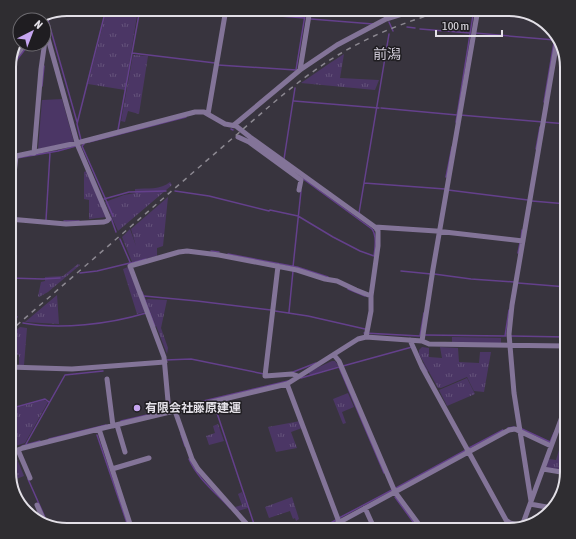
<svg xmlns="http://www.w3.org/2000/svg" width="576" height="539" font-family="'Asap Condensed','Noto Sans JP',sans-serif">
  <style>
    .grass { fill: url(#grass-tufts) }
    .wetland { fill: url(#wetland-marsh) }
    .green { fill: #4b3665 }
    .lines { fill: none; stroke-linecap: round; stroke-linejoin: round }
    .stream { stroke: #64408c; stroke-width: 1.5 }
    .street { stroke: #837498; stroke-width: 5 }
    .rail { stroke: #8c8891; stroke-width: 1.5; stroke-dasharray: 5 5; stroke-linecap: butt }
    .poi-dot { fill: #c6a6f0; stroke: #1f1d21; stroke-width: 1.5 }
    .labels { text-anchor: middle; dominant-baseline: central; stroke-width: 3; stroke-linejoin: round; paint-order: stroke }
    .poi-label { font-size: 12px; font-weight: bold; fill: #e3e0e7; stroke: #1f1d21; text-anchor: start }
    .quarter-label { font-size: 14px; fill: #cdc8d5; stroke: #1f1d21 }
    .rim { fill: none; stroke: #e3e0e7; stroke-width: 2 }
  </style>
  <defs>
    <pattern id="grass-tufts" width="24" height="20" patternUnits="userSpaceOnUse"><rect width="24" height="20" fill="#4b3665"/><path d="M3 7l-1-3M5 7V3M7 7l1-3M15 17l-1-3M17 17v-4M19 17l1-3" fill="none" stroke="#65537b"/></pattern>
    <pattern id="wetland-marsh" width="20" height="14" patternUnits="userSpaceOnUse"><rect width="20" height="14" fill="#4b3665"/><path d="M1 5h8M5 5V1M11 12h8M15 12V8" fill="none" stroke="#65537b"/></pattern>
  </defs>
  <rect width="100%" height="100%" fill="#38343e"/>
  <path class="grass" d="M107,9H138L125,90L88,84Z
    M344,54L340,78L379,80L375,90L301,83L330,63Z
    M133,55L148,56L139,114L128,111L125,122L121,121Z
    M86,171L107,217L89,219V200L84,199V172Z
    M170,182L172,185L118,231L105,202L124,195L135,193V189C147,188 161,190 170,182Z
    M168,197L163,246L157,248V256L132,262L122,237L130,229L136,246L131,229Z
    M78,264L80,265L48,292L39,297L38,296L41,282L45,281V277L63,276Z
    M128,267L145,312L137,314L123,269Z
    M57,295L59,324L25,322Z
    M148,299L167,300L161,328L168,348L167,354L146,300Z
    M20,327L27,328L24,365H19V355L10,353L11,349L9,348V336Z
    M452,337L501,338V344L452,343Z
    M422,347L429,348V357L442,358L440,347L458,348L459,362L479,363L480,352H491L484,392L474,391L467,377L441,388H438L419,354V350Z
    M332,361H335L339,366L310,375L308,372Z
    M467,378L475,394L447,406L439,390Z
    M348,393L354,407L342,412L346,423L343,424L333,399Z
    M44,400L48,402L25,443L9,448V410Z
    M300,421L302,428L291,432L297,448L276,452L268,427Z
    M218,424L224,441L209,445L206,436L215,433L213,426Z
    M559,450L567,452L563,470L548,468L546,466L549,459L556,460Z
    M242,492L248,508L238,511L235,507L242,505L238,494Z
    M292,497L299,519L296,521L295,518L293,519L290,511L269,518L265,507Z"/>
  <path class="wetland" d="M15,454L24,476L11,481L9,476V456Z"/>
  <path class="green" d="M62,99L74,142L38,149L42,100Z"/>
  <g class="lines">
    <path class="stream" d="M106,9L77,124L81,140L84,144L82,146L113,216
      M188,9L224,12
      M228,12L305,18
      M50,16H51L48,20L77,122
      M311,19L373,24
      M389,22L393,31
      M407,27L415,28
      M420,29L470,33
      M475,33L555,40
      M132,53L215,63
      M218,65L296,70
      M9,70L29,44
      M296,70L306,9
      M42,86L44,66
      M294,101L379,108
      M544,102L555,36
      M381,108L457,115
      M460,115L567,124
      M456,122L474,9
      M231,129L233,130
      M118,130L140,9
      M89,142L186,117
      M536,149L540,127
      M17,158L58,151L76,146
      M284,159L295,88
      M446,177L452,147
      M302,178L372,229C377,236 375,248 374,256
      M364,183L445,189
      M448,190L528,200
      M175,191L209,196L269,211L270,210L298,216L333,237L360,251L374,256
      M104,199L129,192L166,191
      M532,201L567,204
      M359,213L389,34
      M111,218L116,232
      M46,220L50,153
      M64,221H79
      M120,239L130,262
      M521,239L522,230
      M211,251L219,252
      M518,253L520,243
      M228,254L297,267L328,277
      M131,263L146,259
      M293,267L301,191
      M401,271L431,274
      M80,273L97,271L130,263
      M434,274L471,279L514,282
      M9,278L43,279L60,278
      M518,283L567,287
      M348,289L365,296
      M142,292L155,326
      M144,296L197,301L271,310
      M275,311L308,316L365,329
      M289,312L293,271
      M9,320L15,316L17,317
      M23,323C60,330 110,324 146,313
      M364,333L420,336L424,313
      M424,335L506,336
      M505,336L509,310
      M511,336L567,337
      M165,360L191,359L264,374
      M423,364L427,371
      M343,366L412,347
      M339,367L384,473
      M293,372L316,363
      M301,378L339,367
      M195,403L288,381
      M565,403L567,397
      M214,404L256,530
      M9,409L45,399L49,402
      M121,421L156,413
      M508,428L514,427
      M522,429L550,442L554,433
      M181,434L185,446
      M97,435L129,529
      M49,439L106,425
      M26,444L65,375L103,371
      M22,446L40,441
      M469,448L503,430
      M9,450L15,448
      M189,459C197,478 216,493 230,508
      M28,479L47,522
      M396,488L466,450
      M395,497L419,530
      M339,518L392,490
      M318,530L336,520"/>
    <path class="street" d="M394,16L395,9
      M44,20L47,17
      M9,65L25,44
      M300,70L310,9
      M208,114L226,9
      M234,125L300,70L337,45L386,19L418,9
      M238,137L249,142L301,180L299,190
      M34,153L41,69L46,34
      M9,156H16L77,143L195,112H204L225,124L236,126L250,137L375,227L378,231V246L371,296V311L366,337
      M9,218L16,156
      M9,219L66,224L104,222L107,221L109,219L78,146L44,24
      M375,227L436,231L523,241
      M278,266L265,376L292,374L298,376
      M410,340L422,367L506,520L510,523L522,526
      M422,341L433,269L478,9
      M334,355L339,361L395,492L423,530
      M9,367L72,369L165,362
      M107,379L113,426
      M287,384L339,522
      M175,411L192,459L198,469L252,530
      M169,412L164,357L130,266L179,252L187,251L219,255L297,270L325,279L337,281L356,290L371,296
      M117,425L125,452
      M99,429L132,530
      M18,450L30,478
      M9,453L23,448L99,429L287,384L358,339L366,337L422,341L429,344L567,346
      M112,469L149,458
      M543,469L567,473
      M561,487L563,472
      M531,501L514,393L509,334L512,305L557,41
      M530,504L552,508
      M37,505L44,521
      M365,508L375,530
      M336,524L340,530
      M522,526L567,403
      M325,530L509,430L515,429L551,446"/>
    <path class="rail" d="M9,332L272,104C293,86 315,69 338,55C373,34 412,19 451,9"/>
  </g>
  <circle class="poi-dot" cx="137" cy="408" r="4"/>
  <g class="labels">
    <g class="poi-label">
      <text x="145" y="408">有限会社藤原建運</text>
    </g>
    <g class="quarter-label">
      <text x="387" y="54">前潟</text>
    </g>
  </g>
  <path d="M0 0H576V539H0ZM67 16H509A51 51 0 0 1 560 67V472A51 51 0 0 1 509 523H67A51 51 0 0 1 16 472V67A51 51 0 0 1 67 16Z" fill="#2f2d31" fill-rule="evenodd"/>
  <path class="rim" d="M67 16H509A51 51 0 0 1 560 67V472A51 51 0 0 1 509 523H67A51 51 0 0 1 16 472V67A51 51 0 0 1 67 16Z"/>
  <g transform="translate(32 32) rotate(42)"><circle r="19" fill="#1f1d21" stroke="#6d6b70"/>
  <path d="M0-3L7 15L0 10L-7 15Z" fill="#c6a6f0"/>
  <text y="-6" font-size="11" font-weight="bold" text-anchor="middle" fill="#e3e0e7">N</text>
  </g>
  <path d="M436 30v6h66v-6" fill="none" stroke="#e3e0e7" stroke-width="2"/>
  <text x="442" y="30" font-size="12" fill="#e3e0e7" stroke="#1f1d21" stroke-width="3" paint-order="stroke">100 m</text>
</svg>
